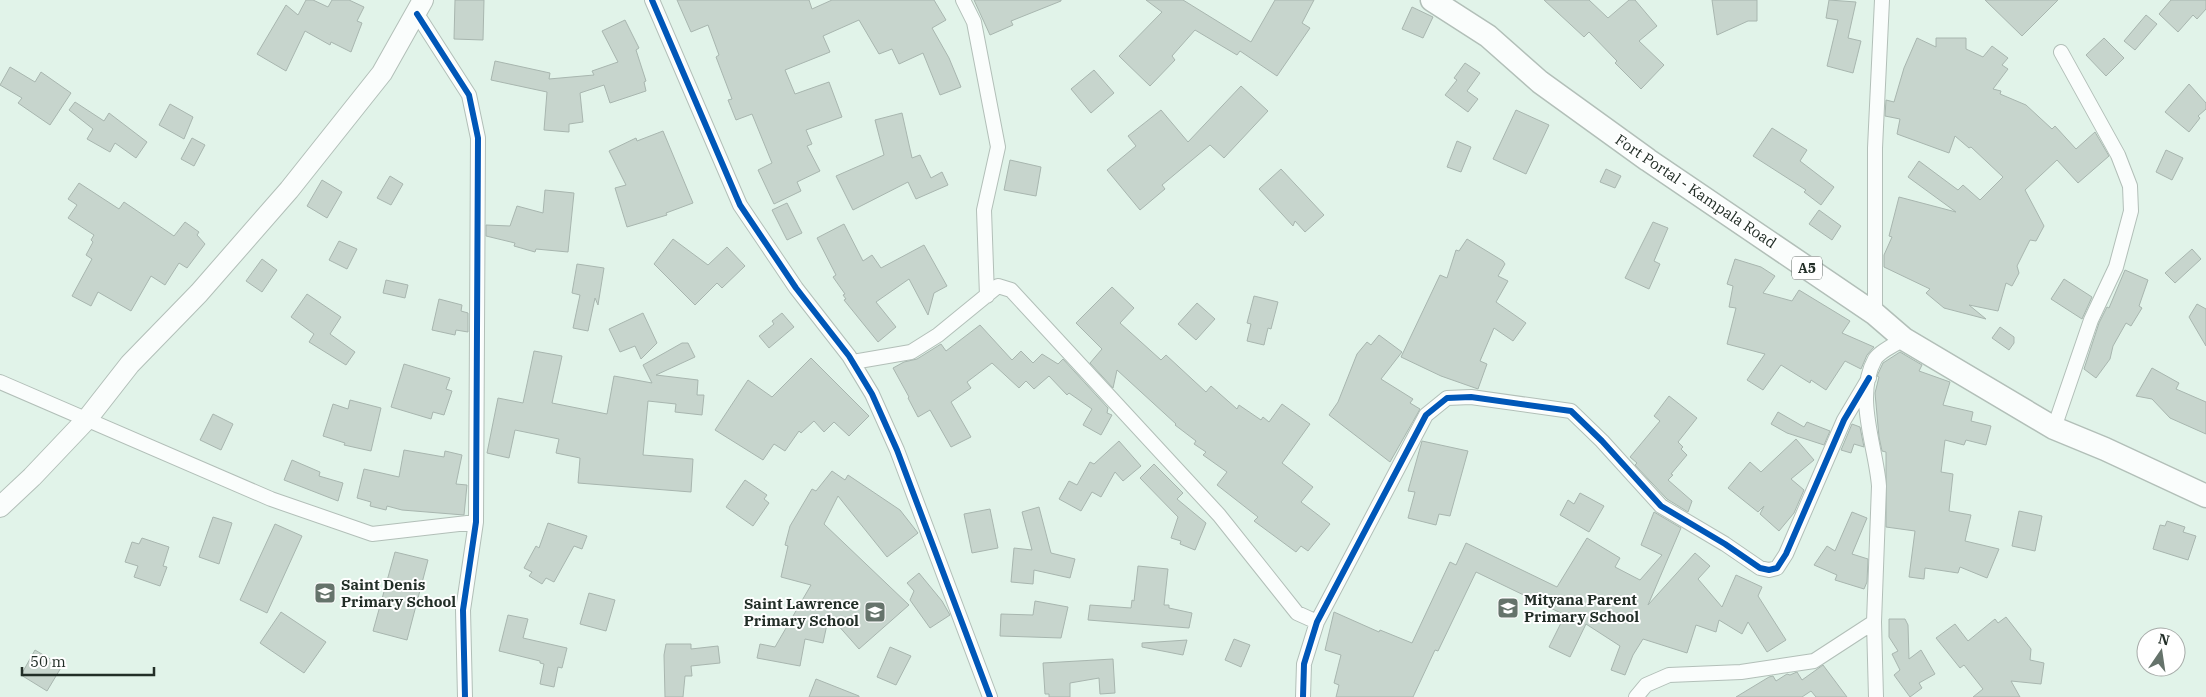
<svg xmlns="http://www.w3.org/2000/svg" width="2206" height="697" font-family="'IBM Plex Serif',serif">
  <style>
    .building { fill: #c7d5cd; stroke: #a8b6af }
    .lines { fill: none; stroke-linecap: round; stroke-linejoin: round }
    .street-casing { stroke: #b2bfb8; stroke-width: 16 }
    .secondary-casing { stroke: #b2bfb8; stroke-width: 22 }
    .primary-casing { stroke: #b2bfb8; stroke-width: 25 }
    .street { stroke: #fafdfc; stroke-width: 14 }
    .secondary { stroke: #fafdfc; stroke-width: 20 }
    .primary { stroke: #fafdfc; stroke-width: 22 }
    .cycleway-casing { stroke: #fff; stroke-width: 9 }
    .cycleway { stroke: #0057b8; stroke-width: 6 }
    .labels { text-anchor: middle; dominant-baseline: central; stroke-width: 4; stroke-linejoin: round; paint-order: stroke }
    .shield { fill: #fff; stroke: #646d68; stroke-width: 1 }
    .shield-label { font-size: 14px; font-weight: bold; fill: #222e27 }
    .street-label { font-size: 15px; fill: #222e27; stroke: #fff }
    .poi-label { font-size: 15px; font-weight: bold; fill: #222e27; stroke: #fff; text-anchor: start }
  </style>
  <rect width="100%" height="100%" fill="#e1f3e9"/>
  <path class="building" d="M306,0H313L328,7L332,0H349L364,7L357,21L362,23L351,52L331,42L330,45L305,31L286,71L257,54L286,5L298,15Z
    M455,0H484L483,40L454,39Z
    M677,0H809L812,9L832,0H934L946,20L932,28L949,58L961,87L940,95L923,53L899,64L892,49L879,54L859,20L823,36L830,52L785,70L795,94L829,82L842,117L806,130L812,144L807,146L820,171L797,182L801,191L774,204L758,170L772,163L752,114L736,120L728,100L732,99L716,57L719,55L708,25L691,32Z
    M974,0H1061V1L1011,21L1013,25L990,35Z
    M1146,0H1183L1251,42L1275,0H1314L1302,23L1310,28L1277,76L1240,51L1237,55L1195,30L1172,56L1175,60L1150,86L1119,56L1162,12Z
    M1544,0H1589L1608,18L1629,0H1635L1657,26L1639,41L1664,65L1641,89L1615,63L1617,61L1589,32L1584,37Z
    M1712,0H1757V21H1748L1717,35Z
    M1829,0L1856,2L1848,38L1861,41L1853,73L1827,66L1838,20L1826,18Z
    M1985,0H2058L2022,36Z
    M2171,0H2206V9L2197,19L2193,15L2178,32L2159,14Z
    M1412,7L1433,17L1423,38L1402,29Z
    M2146,15L2157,24L2135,50L2124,41Z
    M625,20L639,48L636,50L646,81L644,82L646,91L610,103L604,85L580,93L583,122L569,124V132L544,130L547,92L491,80L495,61L550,73L549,79L594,75L592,71L618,62L602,31Z
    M1917,38L1936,47V38H1966V49L1983,57L1992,46L2008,58L2002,65L2008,69L1993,89L2001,91L2000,94L2026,105L2052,129L2055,126L2076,149L2095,132L2109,156L2078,183L2057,160L2025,190L2044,226L2036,241L2030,240L2017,266L2019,273L2012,286L2006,283L1998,311L1969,305L1986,319L1944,308L1926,293L1930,289L1884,267V255L1892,237L1889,236L1899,197L1956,212L1908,177L1919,161L1958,190L1963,185L1980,200L2003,177L1971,147L1969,148L1955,136L1949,153L1897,134L1900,119L1885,116L1886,100L1894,102L1904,68Z
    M2104,38L2124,58L2106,76L2086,55Z
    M1465,63L1480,73L1467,91L1478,99L1468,112L1445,95L1457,80L1454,78Z
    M10,67L35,82L41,72L71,93L50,125L18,103L22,98L0,85Z
    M1094,70L1114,93L1091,113L1071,89Z
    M2189,84L2206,103V109L2198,116L2200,118L2189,132L2165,112Z
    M1241,86L1268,111L1224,158L1210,145L1162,185L1165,189L1140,210L1107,170L1136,146L1128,136L1161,110L1188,142Z
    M75,102L104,121L109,113L147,142L136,158L115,143L110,152L87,139L93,129L69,110Z
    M170,104L193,117L184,139L159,125Z
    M1516,110L1549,125L1526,174L1493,159Z
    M902,113L912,158L920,155L931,178L942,172L948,185L916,199L908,182L853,210L836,176L884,155L875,120Z
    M1772,128L1807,150L1800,161L1834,187L1821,205L1804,192L1806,190L1753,156Z
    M663,131L693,203L666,213L667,215L627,227L615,188L626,185L609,151L636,138L637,141Z
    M192,138L205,145L194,166L181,159Z
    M1457,141L1471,147L1461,172L1447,167Z
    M2166,150L2183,158L2172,180L2156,172Z
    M1010,160L1041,167L1036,196L1004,190Z
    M1281,169L1324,215L1305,232L1295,221L1293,226L1259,189Z
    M1606,169L1621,176L1615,188L1600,182Z
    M390,176L403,184L391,205L377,198Z
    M322,180L342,192L327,218L307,206Z
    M79,183L119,209L124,202L174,236L185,222L199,232L197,235L205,244L187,268L179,263L165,285L151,276L131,311L98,292L91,306L72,296L92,259L86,255L93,242L91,240L94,235L68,218L77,205L68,199Z
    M545,190L574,193L568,252L536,249L535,252L514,246L515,243L486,236V225L510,226L517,206L543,213Z
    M787,203L802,233L787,240L772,210Z
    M1819,210L1841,226L1832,240L1809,224Z
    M1653,222L1668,228L1654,261L1660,264L1649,289L1625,278Z
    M844,224L863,261L872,255L881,268L924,245L947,286L934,293L928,315L909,279L876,302L896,327L878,342L844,300L846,299L843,295L845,294L833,277L836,275L817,238Z
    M673,239L708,265L727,247L745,266L722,288L717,283L695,305L654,264Z
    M1467,239L1503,261L1505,264L1498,276L1508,281L1496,302L1526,323L1513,341L1494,328L1480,361L1487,364L1478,389L1441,376L1401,357L1440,275L1447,278L1456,250L1459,251Z
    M339,241L357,249L347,269L329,260Z
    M2192,249L2201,259L2175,283L2165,273Z
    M262,259L277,270L262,292L246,281Z
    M1735,259L1761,267L1775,276L1763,293L1792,301L1799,290L1850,321L1842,333L1874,347L1867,355L1861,369L1845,361L1826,390L1811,380L1810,383L1781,365L1763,390L1747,380L1765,354L1727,344L1736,308L1729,307L1733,286L1727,284Z
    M577,264L604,268L598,305L595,298L588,331L573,328L580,295L572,293Z
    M2125,270L2148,280L2139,306L2142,308L2131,326L2126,323L2113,346L2110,359L2096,378L2084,369L2099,323L2107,307L2109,308Z
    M2064,279L2092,297L2082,319L2051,299Z
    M386,280L408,285L405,298L383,293Z
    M1112,287L1134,308L1120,323L1161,360L1166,355L1206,392L1211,386L1237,409L1239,405L1261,420L1263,417L1269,422L1282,404L1310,424L1282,463L1313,487L1301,502L1330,524L1308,551L1301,546L1296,552L1254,521L1258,517L1217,485L1227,472L1203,455L1206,452L1194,444L1196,441L1175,425L1176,424L1117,370L1113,388L1090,363L1102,349L1076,323Z
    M307,294L341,317L330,334L355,352L346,365L309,342L314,334L291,317Z
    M1254,296L1278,302L1271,329L1268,328L1264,345L1247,341L1251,324L1247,323Z
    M439,299L462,305L461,311L468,313V332L456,330L455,335L432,330Z
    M1197,303L1215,319L1196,340L1178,324Z
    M2197,304L2206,309V346L2189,317Z
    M643,313L657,343L641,359L635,346L620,352L609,329Z
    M782,313L794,327L769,348L759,336L774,324L772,321Z
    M980,325L1012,360L1021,351L1033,363L1042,354L1058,364L1063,359L1108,408L1107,413L1112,415L1101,435L1083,425L1092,409L1069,393L1067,395L1049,376L1034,389L1026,381L1019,388L992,363L967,382L971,388L951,402L971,437L951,447L930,410L918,417L908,398L909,397L893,368L904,362L917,359L941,344L946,351Z
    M2000,327L2014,337V343L2009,350L1992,338Z
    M1379,335L1402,352L1381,379L1413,399L1410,403L1420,409L1390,462L1329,415L1338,402L1357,354L1367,342L1371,345Z
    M682,343H688L695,357L656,375L698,380L697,395H704L702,415L675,412L676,404L648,401L643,455L693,459L691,492L578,483L580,458L556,453L559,439L515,430L509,458L487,453L498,398L523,403L534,351L562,356L552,403L607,414L614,376L652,383L643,365Z
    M1900,352L1922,365L1919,371L1950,382L1943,405L1973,412L1971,421L1991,426L1986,445L1966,440L1964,445L1945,440L1941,472L1953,474L1949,511L1971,515L1965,541L1999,549L1987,578L1960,567L1958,573L1925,568L1924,579L1909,577L1915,531L1886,527V452L1882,451L1879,437L1875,393L1879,377L1877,376L1883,363Z
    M811,358L869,416L849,436L834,422L824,432L814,421L801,433L799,431L785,451L774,444L763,460L715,430L748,380L772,397Z
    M404,364L450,378L446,389L452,391L444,415L433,412L431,419L391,407Z
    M2152,368L2179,383L2176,389L2206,402V434L2170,418L2152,399L2136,396Z
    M1669,396L1697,418L1678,442L1683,447L1681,449L1687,455L1671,474L1673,475L1668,480L1692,501L1688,512L1667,499L1635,465L1637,463L1630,457L1660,421L1654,416Z
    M350,400L381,408L371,451L344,445L345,443L323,436L333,404L348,409Z
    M1778,412L1804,427L1807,422L1830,431L1824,445L1787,433L1771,424Z
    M213,414L233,424L221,450L200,440Z
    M1852,424L1860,427L1864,447L1854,444L1851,453L1841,450Z
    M1796,439L1814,460L1791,479L1804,490L1794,513L1779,531L1760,514L1764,506L1758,512L1728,488L1750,462L1761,472Z
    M1119,441L1141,466L1123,481L1115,472L1101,497L1092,492L1081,511L1059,499L1069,481L1077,485L1090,462L1094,464Z
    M1422,441L1468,451L1450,516L1439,514L1436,525L1408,518L1415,492L1408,491Z
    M404,450L444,457L445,451L462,455L456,484L467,485L464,515L402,510L387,506L386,510L370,506L371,502L357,498L364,469L399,477Z
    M292,460L320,472L319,476L343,483L338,501L284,480Z
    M1154,464L1183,493L1177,499L1206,523L1195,550L1180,544L1181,541L1171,538L1178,517L1140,478Z
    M832,471L845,480L848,475L900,510L918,533L887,557L838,496L824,524L909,605L859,649L829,615L823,643L805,639L800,666L757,658L760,644L775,647L811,585L781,577L788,546L785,545L790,526L812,489L816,491Z
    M745,480L767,495L764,499L769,503L753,526L726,507Z
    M1580,493L1604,506L1589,532L1560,515L1568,500L1574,504Z
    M1039,507L1051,553L1075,559L1070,578L1034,570L1033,584L1011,582L1014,548L1032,550L1022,512Z
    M990,509L998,548L972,553L964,514Z
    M2019,511L2042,516L2035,551L2012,546Z
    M1654,512L1681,528L1648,605L1695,553L1710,566L1698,579L1722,607L1736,575L1762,587L1758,596L1786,640L1767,652L1748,622L1742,634L1719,620L1716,632L1696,625L1687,653L1643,639L1633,655L1625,675L1611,670L1620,646L1586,624L1570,657L1549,647L1565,615L1476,572L1438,651L1435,650L1413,697H1336L1339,685L1334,683L1341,655L1325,650L1334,612L1379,632L1380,630L1412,643L1450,562L1456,565L1466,543L1557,587L1587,538L1620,558L1615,567L1640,580L1662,555L1641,545Z
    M1852,512L1867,518L1852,554L1868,559L1867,582L1864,589L1835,580L1837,575L1814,565L1827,546L1835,551Z
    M213,517L232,523L219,564L199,557Z
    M2167,521L2185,527L2183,532L2196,536L2188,560L2153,549L2160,525L2165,526Z
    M548,523L587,536L582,549L574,546L554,582L546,578L542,584L529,576L532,572L524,568L536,546L539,548Z
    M275,524L302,536L267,613L240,600Z
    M142,538L169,547L163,566L167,567L160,586L134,577L138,566L125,562L132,542L139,544Z
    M395,552L428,560L407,640L373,631Z
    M1138,566L1168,569L1164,605H1169V608L1192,613L1189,628L1088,620L1090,605L1131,608L1132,600L1134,601Z
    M919,573L942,601L950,615L930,628L910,600L914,591L907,583Z
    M589,593L615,600L606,631L580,624Z
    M1035,601L1068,607L1061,638L1000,636L1001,614L1033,615Z
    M281,612L326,642L304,673L260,643Z
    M508,615L528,619L523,638L567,648L562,668L558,667L554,687L540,684L544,664L540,663V661L499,651Z
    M2006,617L2031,649L2030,660L2044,663L2041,684L2011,681L2020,697H1973L1983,689L1964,665L1960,668L1936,638L1955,624L1968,641L1995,619L1998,623Z
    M1889,619H1905L1908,625L1909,659L1921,650L1935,674L1919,683L1922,688L1910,697L1894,675L1900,670L1892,654L1898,651L1889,637Z
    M1234,639L1250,645L1241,667L1225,660Z
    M1187,640L1183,655L1142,647V643Z
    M666,644H691V649L718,646L720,663L691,666L692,676H685L683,697H665L664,655Z
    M890,647L911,656L896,685L877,677Z
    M35,650L62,666L47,691L21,675Z
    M1113,659L1115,693L1100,694L1099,678L1070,683V697H1049V694H1045L1043,663Z
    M1823,665L1847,697H1816L1811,691L1802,697H1736L1769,677L1773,676L1776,681L1787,674L1790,675L1797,672L1802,680Z
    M816,679L859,696V697H809Z"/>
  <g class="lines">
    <g class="street-casing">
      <path id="street" d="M652,0L740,205L796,288L849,356L872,394L897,450L990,697
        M963,0L974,22L998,147L984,210L987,296
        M417,14L469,95L478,138L476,522L463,610L465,697
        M1875,314V148L1882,0
        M853,362L911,352L938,335L998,286L1011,290L1219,515L1297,613L1317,622
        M0,382L271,499L372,534L476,522
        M2054,428L2091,320L2116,267L2131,211L2130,186L2118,155L2061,52
        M1303,697L1304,664L1317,622L1426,415L1447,398L1471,397L1571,411L1602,441L1661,506L1725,544L1760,568L1769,570L1777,568L1786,554L1844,420L1869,378
        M1636,697L1646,685L1669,675L1741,672L1814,661L1874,622
        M1876,697L1874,622L1879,486C1876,446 1854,397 1875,359C1880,351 1896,344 1904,339"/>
    </g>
    <g class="secondary-casing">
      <path id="secondary" d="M0,507L32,477L87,419L130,364L199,293L289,190L382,73L423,0"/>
    </g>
    <g class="primary-casing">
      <path id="primary" d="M1432,0L1488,36L1540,82L1648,160L1875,314L1904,339L2054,428L2105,449L2206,496"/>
    </g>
    <use href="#street" class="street"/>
    <use href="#secondary" class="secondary"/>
    <use href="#primary" class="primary"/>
    <g class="cycleway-casing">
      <path id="cycleway" d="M652,0L740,205L796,288L849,356L872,394L897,450L990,697
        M417,14L469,95L478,138L476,522L463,610L465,697
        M1303,697L1304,664L1317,622L1426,415L1447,398L1471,397L1571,411L1602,441L1661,506L1725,544L1760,568L1769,570L1777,568L1786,554L1844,420L1869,378"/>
    </g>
    <use href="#cycleway" class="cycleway"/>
  </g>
  <defs>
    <g id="school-square" transform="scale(1.125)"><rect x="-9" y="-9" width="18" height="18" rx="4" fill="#65736b" stroke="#fff"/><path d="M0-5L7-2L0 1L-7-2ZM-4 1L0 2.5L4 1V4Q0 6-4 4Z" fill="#fff"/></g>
  </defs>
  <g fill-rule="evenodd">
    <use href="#school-square" x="325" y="593"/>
    <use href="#school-square" x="1508" y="608"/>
    <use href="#school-square" x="875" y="612"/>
  </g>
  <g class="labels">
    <rect class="shield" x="1792" y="256.5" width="30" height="23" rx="4"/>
    <g class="shield-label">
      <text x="1807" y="268">A5</text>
    </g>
    <g class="street-label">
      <text transform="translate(1696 191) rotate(34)">Fort Portal - Kampala Road</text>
    </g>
    <g class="poi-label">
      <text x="341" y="584">Saint Denis<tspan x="341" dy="17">Primary School</tspan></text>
      <text x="1524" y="599">Mityana Parent<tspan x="1524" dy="17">Primary School</tspan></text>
      <text x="859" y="603" text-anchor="end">Saint Lawrence<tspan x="859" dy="17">Primary School</tspan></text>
    </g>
  </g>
  <g transform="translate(2161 652) rotate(13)"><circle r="24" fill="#ffffff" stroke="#a7aba9"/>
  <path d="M0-4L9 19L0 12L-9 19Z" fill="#65736b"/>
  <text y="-8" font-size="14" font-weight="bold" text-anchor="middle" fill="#222e27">N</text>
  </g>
  <path d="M22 667v8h132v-8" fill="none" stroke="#222e27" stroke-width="2.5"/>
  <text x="30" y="667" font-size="15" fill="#222e27" stroke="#ffffff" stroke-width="4" paint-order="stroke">50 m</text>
</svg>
